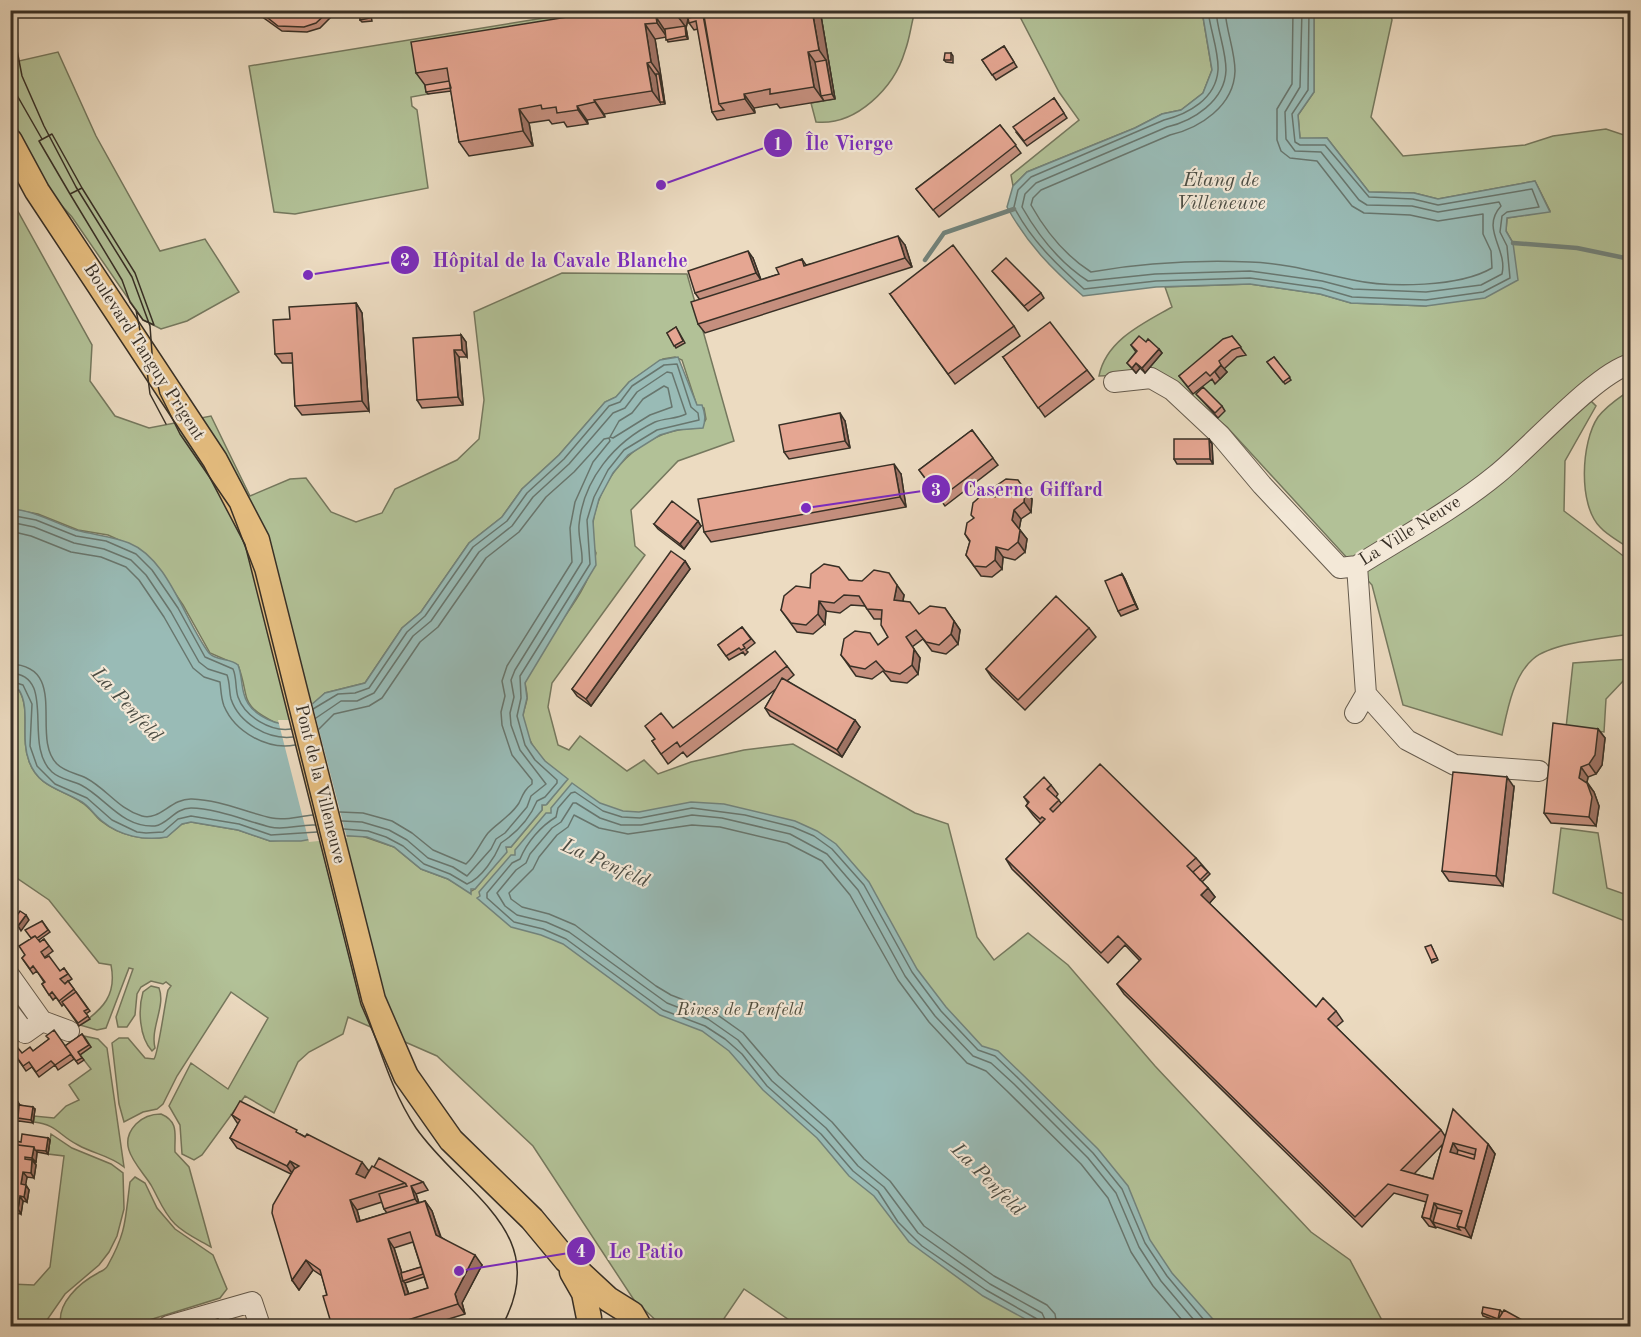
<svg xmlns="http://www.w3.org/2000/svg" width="1641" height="1337" font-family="'Old Standard TT',serif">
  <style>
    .green { fill: #b2c197; stroke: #75785e; stroke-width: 1.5 }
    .water { fill: #99bbb6; stroke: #72837c; stroke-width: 1.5 }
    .pier { fill: #ecdbc1 }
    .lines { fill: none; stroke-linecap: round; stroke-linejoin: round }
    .shore { stroke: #68766e; stroke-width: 1.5 }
    .stream { stroke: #72837c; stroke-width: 4.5 }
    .minor-casing { stroke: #655b4d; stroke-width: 22 }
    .major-casing { stroke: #383026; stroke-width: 27 }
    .minor { stroke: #f3e8d7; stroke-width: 20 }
    .major { stroke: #e6be80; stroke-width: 24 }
    .tram { stroke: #383026; stroke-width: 1.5 }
    .wall { fill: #c58f7e; stroke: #383026; stroke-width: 1.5; fill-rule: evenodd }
    .shaded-wall { fill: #a07466; stroke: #383026; stroke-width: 1.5 }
    .building { fill: #e5a692; stroke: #383026; stroke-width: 1.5; fill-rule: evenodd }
    .labels { text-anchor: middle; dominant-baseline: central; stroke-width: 4.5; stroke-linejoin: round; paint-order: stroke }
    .street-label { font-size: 18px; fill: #383026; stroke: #f3e8d7 }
    .park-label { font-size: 18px; font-style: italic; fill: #504d3d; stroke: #f3e8d7 }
    .water-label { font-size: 20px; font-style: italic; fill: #4b4c43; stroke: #f3e8d7 }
    .leader { fill: none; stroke: #7b2cbf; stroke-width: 2 }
    .callout-dot { fill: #7b2cbf; stroke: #f3e8d7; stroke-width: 2 }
    .mark-label { font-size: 18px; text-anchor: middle; font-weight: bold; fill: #fff }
    .callout-label { font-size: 20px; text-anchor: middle; font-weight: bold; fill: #7b2cbf; stroke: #f3e8d7; stroke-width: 4.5; stroke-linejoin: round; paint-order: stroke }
  </style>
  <rect width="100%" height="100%" fill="#ecdbc1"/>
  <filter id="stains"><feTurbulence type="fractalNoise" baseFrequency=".00333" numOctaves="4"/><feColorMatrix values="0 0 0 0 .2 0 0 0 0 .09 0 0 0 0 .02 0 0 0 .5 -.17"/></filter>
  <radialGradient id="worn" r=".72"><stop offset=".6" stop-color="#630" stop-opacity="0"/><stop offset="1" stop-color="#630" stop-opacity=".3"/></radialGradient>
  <path class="green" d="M587,11H707L684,15L428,94L411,97L412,106L417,110L428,188L295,214L274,212L249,66Z
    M820,11H915C911,24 910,38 905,51C894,88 856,126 816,122L811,103L835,99Z
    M1017,11H1202L1212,70L1203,93L1181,110L1162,114L1135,128L1027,172L1013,186L1011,175L1079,120L1059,92Z
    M1314,11H1390L1392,20L1371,117L1403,156L1525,145L1553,136L1606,129L1630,137V364L1585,395L1596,406L1565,461L1564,511L1630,561V634C1606,638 1551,643 1533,659C1513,676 1507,712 1502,735L1403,705L1372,585L1227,427L1166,378L1151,374L1099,376C1106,340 1144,323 1172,307L1165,287L1250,284L1320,294L1351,303L1426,306L1513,243L1506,231L1507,218L1550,211L1535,181L1438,199L1414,193L1369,192L1327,138L1300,139L1298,115L1314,92Z
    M58,52L96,136L160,251L205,239L239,292L187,321L161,329L143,320L72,217L44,186L11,115L10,63Z
    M10,197L92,345L90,381L115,416L149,428L211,416L250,496L290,479L306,478L331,512L356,522L382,513L395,489L457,460L479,439L484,400L474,312L562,273L687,274L734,441L678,461L631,510L635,546L645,555L552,683L548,707L558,745L569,750L580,736L627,771L644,760L658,774L691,762L744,750L793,744L915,813L948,824L977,937L994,960L1028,933L1068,965L1155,1066L1311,1232L1350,1260L1385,1326H798L744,1289L719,1326H662L634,1300L533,1146L437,1056L348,1017L343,1034L309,1052L298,1062L274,1113L245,1096L202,1155L194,1160L182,1154L180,1125L169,1106L191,1063L228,1089L268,1018L231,992L177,1076L163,1104L157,1109L143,1112L124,1122L119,1104L112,1043L119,1038H128L145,1058L154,1059C158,1055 165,1002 168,990L171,986L166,982L163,984L151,981L141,987L137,994L135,1015L127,1027H118L116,1017L133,969L129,968L106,1028L97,1030L80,1025C103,1009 117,995 111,965L99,963L49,900L11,874V686L19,690C31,709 20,738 29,761C38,787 61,789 81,802C90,807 94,815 101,821C120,836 144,841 166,837L182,824L191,822L238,830L270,841L359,835L394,847L421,869L448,879L470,892L475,889L506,852V847H511L542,810V805L547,804L567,779C546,767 525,742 523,717C523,711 526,705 527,699C528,691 523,684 526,677C545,633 586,602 596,553C590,543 592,527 594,516C606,465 649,427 701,428L706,419L704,408L697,406L682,360L675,357L663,359L629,382L616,397L605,402L559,455L522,489L502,517L469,543L421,612L402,628L365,683L325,693L298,719L278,724C237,704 251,700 238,665L210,653L183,605L157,567L139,549L108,535L78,530L38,514L11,509Z
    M1630,390V549C1621,542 1608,536 1600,527C1578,505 1581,442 1598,417C1607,405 1619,398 1630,390Z
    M1630,659V679H1625L1606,699L1604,732L1566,728L1573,663Z
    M1561,828L1598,833L1607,888L1630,896V923L1553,893Z
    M151,986L159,988C166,1006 150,1028 155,1048L152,1051C139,1037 138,1009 143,992Z
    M84,1036L98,1039L107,1048L124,1167C109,1155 94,1154 78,1145C58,1135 58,1125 34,1122V1116L54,1118L66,1106L79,1100L69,1085L91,1069L80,1055L91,1047Z
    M161,1114C180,1122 174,1136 175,1152L189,1167L211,1247C199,1240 185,1234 175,1224C163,1212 159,1199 151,1185C139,1166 115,1146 136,1124C143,1117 151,1114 161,1114Z
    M51,1134L72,1148L111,1164L123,1173L124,1209L117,1236L109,1252L99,1265L65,1294L47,1320L38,1326H11V1284L34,1285L50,1267L64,1156L48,1154Z
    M135,1177L145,1183L157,1208L175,1229L213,1255L227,1289L220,1298L130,1326H61C56,1304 79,1283 98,1273C101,1271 106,1270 108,1265C127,1231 125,1219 130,1182Z"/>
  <path class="water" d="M1314,10V92L1298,115L1300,138H1327L1369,192L1414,193L1438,199L1535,181L1550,212L1507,218L1506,231L1513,243L1518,280L1485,298L1426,306L1351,303L1320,294L1250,284L1156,287L1083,296C1051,268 1028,245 1007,207L1013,186L1027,172L1135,128L1162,114L1181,110L1203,93L1212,70L1202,11Z
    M678,357L697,405H702C705,413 706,419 703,428L677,430L660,435L628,455L613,473L599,499L593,521L596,565L525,683L527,698L523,715L531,743L545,761L568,779L546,805H542V810L511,847H506L507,852L475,889H471V894L448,879L421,869L394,847L367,837L334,835L301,841H270L238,830L191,822L182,824L167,837C144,841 120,836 102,821C94,815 90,807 82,802C61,789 38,787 29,761C20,738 31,709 19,690L11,686L10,509C34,510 54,523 76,530C94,535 112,536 129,543C169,559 185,622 209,653C216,661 230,658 238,665C242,675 241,684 244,694C248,712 272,725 289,724L325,693L365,683L402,628L421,612L469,543L502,517L522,489L559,455L605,402L616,397L629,382L660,360Z
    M572,783L600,803L623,811L639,812L691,802L724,804L795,821L817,831L836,844L869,882L917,969L946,1007L982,1046L998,1051L1023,1075L1098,1149L1128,1186L1150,1240L1172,1273L1219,1326H1038L983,1296L909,1242L874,1196L849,1176L817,1138L763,1090L729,1051L702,1031L660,1015L563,944L541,935L511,927L477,898L480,896L479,892L511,855H515V850L546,813H551V808Z"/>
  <path class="pier" d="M311,699L347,838L309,842L278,720H291Z"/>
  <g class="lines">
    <path class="shore" d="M1208,10C1210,30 1219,51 1218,70C1216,99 1188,114 1164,120L1031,177L1018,190L1014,207C1031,240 1056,264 1084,289L1156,281L1250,278L1321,288L1352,297L1426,300L1483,292L1510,278L1507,246L1500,232L1502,216L1507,212L1539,207L1532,189L1438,205L1413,199L1369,197L1325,145H1300L1295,142L1292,114L1308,90L1309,10
      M1216,10C1217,30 1226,50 1226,70C1225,101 1193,121 1167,127L1036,183L1025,194L1022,207C1038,235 1060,263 1088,281L1155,274L1250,271L1322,281L1353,289L1426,292L1481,285L1502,274C1508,249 1480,229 1501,206L1499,202L1438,212L1412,206L1367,205L1359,200L1321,152L1295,151L1286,139L1285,112L1300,87L1302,10
      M1225,10C1226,30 1235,51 1235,71C1234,106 1200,128 1170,135L1041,190L1033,198L1031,205C1045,230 1066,256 1091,272C1142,263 1198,260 1250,262C1285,263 1319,273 1353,280C1390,288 1460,287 1492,268L1491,251L1483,234V214L1438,221L1410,215L1364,213L1352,206L1317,161L1290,158L1281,151L1277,140V109L1292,84L1293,10
      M664,386L668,388L672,407L650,415L613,438L610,437L619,421L632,413L643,399Z
      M10,515L36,520L76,536L106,541L136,554L152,570L178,608L205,657L233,669C237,678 235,688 238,697C245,717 271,732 291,729
      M10,522L34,527L74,543L104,549L131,560L146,575L171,612L199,662L208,669L227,675C230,683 229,691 231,699C239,723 268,740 293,737
      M10,531L31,536L71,552L101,557L126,567L139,580L164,617L193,668L204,677L220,682C221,690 221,698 224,706C235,732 267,750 295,745
      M10,664C70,666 30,738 57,764C65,772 76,773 86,778C107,789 118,809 142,816C160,821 171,798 192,799C220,800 245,812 272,818C286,821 299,816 313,815
      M10,673C58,675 22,745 52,772C61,780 71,780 81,785C106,798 122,828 155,826C168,824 175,808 191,808C214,808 247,821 270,827C285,831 300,824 315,825
      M10,681L23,685L32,704L30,746L37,766L55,784L87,798L112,820L137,832L146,833L163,832L178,819L191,816L239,824L271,835L317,832
      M313,709L338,694L355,693L369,688L407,632L425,616L473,547L507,521L527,493L564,459L609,406L620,402L632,386L664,365L677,364L691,407L698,413L699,420L657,430L624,450L608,470L594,497L587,520L590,564L520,676L521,698L517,716L525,745L535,760L557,780V783L545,797L537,801C530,818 516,833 501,843C495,857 482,878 467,884L450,874L424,864L403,846L386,837L368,831L344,829
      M316,718L341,701H357L374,693L413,636L431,621L479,552L512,526L533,497L569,464L613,413L625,408L637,392L667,372L672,373L686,414C677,419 665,418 655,422C614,442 583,480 579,525C578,538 583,550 582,562L515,670L511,680L514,697L510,713L511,725L520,750L546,784L531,796L527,807L505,833L496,839L491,849L467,876L453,867L428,858L407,840L389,830L362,822L342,821
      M319,729L334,714L369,706L382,698L420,642L438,627L486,558L519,532L546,497L574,472L604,439L609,438L610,441L593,462L575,502L570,528L572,562L507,666L502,681L505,696L501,712L502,725L512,755L532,780V784C524,790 523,795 519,803C511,816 497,823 488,833C480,843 476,855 466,864L433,850L412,833L392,821L363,813L340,812
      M1041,1326L1037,1319L986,1290L922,1246L898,1222L878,1191L853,1171L821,1134L767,1086L742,1054L725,1039L705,1026L663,1010L566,939L543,929L514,922L487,898V893L512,863L520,859C527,842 541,826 556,817L558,808L571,793L575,792L603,811L622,817L640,818L692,808L745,815L793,827L814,836L832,849L864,885L912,972L941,1011L978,1050L995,1056L1019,1079L1093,1153L1122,1189L1145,1243L1167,1276L1209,1326
      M1048,1326L1042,1313L990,1284L918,1233L884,1187L858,1166L826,1128L772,1081L738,1040L708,1019L667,1003L569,932L546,922L517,915L505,906L497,893L516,870L526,863L530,854L552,828L561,822L573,803H576L600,818L621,825H641L692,815L722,818L790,834L827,854L858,890L905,976L935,1016L973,1056L991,1063L1014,1084L1088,1158L1116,1193L1139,1247L1161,1281L1199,1326
      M1057,1326L1055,1314L1047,1305L994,1276L924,1226L890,1181L864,1159L832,1122L779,1075L743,1033L712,1011L671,995L656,986L575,925L549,914L522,907L511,899L509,893L533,869L539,857L557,835L568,827L574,815L599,828L628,834L692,825L720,827L787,843L822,861L850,895L898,980L929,1022L967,1063L986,1071L1007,1091L1081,1164L1108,1198L1131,1252L1153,1286L1187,1326"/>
    <path class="stream" d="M1513,243L1577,248L1630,259
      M10,258L14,256
      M925,260L944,233L1014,209"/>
    <g class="minor-casing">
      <path id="minor" d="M1114,382L1151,378L1172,390L1220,435L1262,485L1340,568L1357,566C1403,537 1453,510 1496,475C1530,448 1594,375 1630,364
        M1366,694L1407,740L1455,765L1539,771
        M1355,713L1366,694L1357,566
        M10,976L42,1021L25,1033L10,1013
        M42,1021L69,1031
        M168,1326L252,1302L260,1326"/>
    </g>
    <g class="major-casing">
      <path id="major" d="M10,141L37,191L215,460L257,540L373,1000L406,1076L451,1140L532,1219L566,1260L608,1299L632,1314L639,1326
        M572,1272L584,1293L589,1318"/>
    </g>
    <use href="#minor" class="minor"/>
    <use href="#major" class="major"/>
    <path class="tram" d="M10,14L22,76L44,126L76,187L132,277L150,326L153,366L160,394L180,434L230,507L255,572L362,1002C379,1044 390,1089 416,1128C462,1194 554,1232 502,1326
      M10,83L42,139
      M52,134L82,188L70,194L39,141Z
      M82,188L135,273L154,325L143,320L130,302L122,280L70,194Z
      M136,310L144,351
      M147,371L150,394L166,424"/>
  </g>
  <path class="wall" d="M258,10H342L337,11L320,28L307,32L282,31L261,16Z
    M370,10L372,21L362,22L360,20Z
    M682,10L688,18L683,10H820L835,99L780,108L777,104L754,108L755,113L717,120L712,112L698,29L694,30L689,23L688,19L686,28L688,39L668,42L666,37L655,39L665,104L604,114L605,117L587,120L588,124L567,127L564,122L552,124L549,120L529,123L533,146L469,156L459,142L451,91L428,94L426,92L425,85L416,73Z
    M1004,46L1017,67L996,80L982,60Z
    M951,53L953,56V63L946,62L944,60Z
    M1054,98L1067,118L1027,146L1016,132Z
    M1000,125L1021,153L939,217L916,189Z
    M905,245L912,267L705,333L698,324L700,300L695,293L753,258L761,280L779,274L802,259L806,265Z
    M992,271L1041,293L1044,298L1028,311Z
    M890,294L1014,326L1020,336L955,384Z
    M356,303L362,313L369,411L302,415L295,406L293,363H282L275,354L290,319Z
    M676,327L685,343L676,348L667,333Z
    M461,335L466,342L467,357H459L463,405L422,408L417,400Z
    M1232,336L1246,355L1237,357L1224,369L1227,372L1215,384L1212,379L1193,394L1179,376Z
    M1146,342L1159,349L1162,353L1145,373L1140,368L1136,373L1127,363L1136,352L1131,345Z
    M1003,357L1087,370L1094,379L1045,417Z
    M1274,357L1291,380L1285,384L1267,362Z
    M1196,394L1222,406L1225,411L1218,418L1200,398Z
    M845,421L850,448L789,459L784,452Z
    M972,430L998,465L945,506L919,470Z
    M1209,439L1212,444L1213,464H1177L1174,459Z
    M901,474L906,507L711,542L704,532Z
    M1025,490L1032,499L1031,512L1021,519L1019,529L1027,539L1025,552L1015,560L1003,557L1002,569L992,577L981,576L966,555L970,542L965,534L974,518L995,497Z
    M654,524L701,526L684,549L658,529Z
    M685,561L690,569L591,706L577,696L572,689Z
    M1122,574L1125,579L1138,609L1121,616L1118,611Z
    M849,580L904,595L903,601L919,614L945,608L960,630L958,644L946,654L932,651L923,639L912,647L920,658L918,674L907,683L891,681L883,671L872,679L856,676L841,655L878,645L888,637L881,619H874L865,606L851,605L840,613L826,611L825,624L813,634L797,632L781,610L810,588Z
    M742,627L755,643L746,650L748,652L745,655L743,652L729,660L718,645Z
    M1089,628L1096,637L1025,710L992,678L986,669Z
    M787,666L794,675L787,681L860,727L842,757L770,716L765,708L776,689L687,757L683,752L668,764L652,741L673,728Z
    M1598,729L1605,738L1602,765L1596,774L1588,777L1587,782L1594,792L1599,806L1596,826L1551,823L1544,813Z
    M1051,785L1058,794L1056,797L1061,803L1196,858L1210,874L1202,882L1208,888L1215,897L1209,903L1316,1007L1336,1011L1343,1021L1336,1027L1441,1130L1445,1136L1488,1144L1495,1154L1471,1238L1437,1227L1436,1228L1429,1226L1422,1217L1426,1202L1394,1193L1362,1227L1124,994L1117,984L1140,961L1125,945L1108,963L1012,869L1006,859L1041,824L1033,815L1026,806L1028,803L1024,797ZM1443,1144L1433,1179L1414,1174Z
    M1514,787L1503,886L1449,881L1442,871Z
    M42,921L50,932L39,940L40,942L44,939L53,951L45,957L60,971L64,968L72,979L64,984H65L68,981L90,1011L86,1014L90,1019L79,1026L64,1004L62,1006L56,997L53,1000L42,984L44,982L37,971L33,974L22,958L25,955L31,938Z
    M1431,945L1438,960L1432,963L1431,960Z
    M82,1034L91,1047L80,1055L84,1060L78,1064L71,1054L74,1059L58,1070L55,1065L39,1077L32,1067L26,1071L13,1052L22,1053L33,1051L49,1039L65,1046Z
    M10,1097H12L15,1102L20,1105L35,1109L33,1123L19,1121L10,1122Z
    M232,1115L300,1134L369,1171L423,1182L428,1190L416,1194L419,1203L425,1201L432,1211L441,1237L482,1265L462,1303L465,1314L426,1326H332L327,1295L322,1276L313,1270L299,1290L292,1280L291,1174L237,1148L230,1138L238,1124ZM382,1202L384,1209L387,1213L360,1221L357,1210ZM413,1242L421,1267L402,1273L394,1248ZM424,1277L428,1288L409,1294L405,1283Z
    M48,1138L50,1140L48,1154L37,1152L36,1162H34L36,1165L34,1178L27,1177L25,1185L29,1190L27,1202L23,1201L21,1214L13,1213L12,1221L17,1226L15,1236L11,1235L10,1236V1140L21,1142Z
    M1500,1310L1502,1312L1533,1326H1499L1496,1323L1497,1321L1483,1316L1482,1313Z"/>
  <path class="shaded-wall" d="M677,10H682L688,19L686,28L688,39L686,36L685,26L676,14Z
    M812,10H820L835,99L832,94L826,60L819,50Z
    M656,17L666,32L667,37L657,23Z
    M645,24L655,39L661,76L651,62Z
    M808,52L818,66L821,96L824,101L814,87Z
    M647,63L657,77L660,102L652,91Z
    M659,74L661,76L665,104L664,102Z
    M744,94L754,108L755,113L745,99Z
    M594,100L604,114L605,117L595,102Z
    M577,106L587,120L588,124L578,110Z
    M519,109L529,123L533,146L523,131Z
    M898,236L905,245L912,267L905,258Z
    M748,251L753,258L761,280L756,273Z
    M356,303L362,313L369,411L362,401Z
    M461,335L466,342L467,357L462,350Z
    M1159,349L1162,353L1145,373L1142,368Z
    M454,350L459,357L463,405L458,397Z
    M1136,363L1140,368L1136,373L1132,368Z
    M1221,365L1227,372L1220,379L1215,372Z
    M840,413L845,421L850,448L845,441Z
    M1209,439L1212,444L1213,464L1210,459Z
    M894,464L901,474L906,507L900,497Z
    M1025,490L1032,499L1031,512L1024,502Z
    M1014,510L1021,519L1019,530L1012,520Z
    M698,521L701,526L684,549L680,544Z
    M1020,530L1027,539L1025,552L1018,542Z
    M996,547L1003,557L1002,569L995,560Z
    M685,561L690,569L591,706L586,699Z
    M1122,574L1125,579L1138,609L1135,604Z
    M897,585L904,595L901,610L894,600Z
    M819,601L826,611L825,624L818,614Z
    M954,621L960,630L958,644L951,634Z
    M914,649L920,658L918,674L912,665Z
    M855,720L860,727L842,757L837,750Z
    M1598,729L1605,738L1602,765L1596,774L1589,764Z
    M1581,767L1588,777L1586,788L1579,778Z
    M1507,777L1514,787L1503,886L1496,876Z
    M1587,783L1594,792L1599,806L1596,826L1589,817Z
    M1208,888L1215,897L1208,905L1201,895Z
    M26,915L29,920L21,931L18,926Z
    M13,922L16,926L10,934V924Z
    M18,1102L21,1107L18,1118L16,1116Z
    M33,1107L35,1109L33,1123L31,1120Z
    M48,1138L50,1140L48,1154L46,1151Z
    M1453,1143L1459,1152L1457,1160L1450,1152Z
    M1488,1144L1495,1154L1471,1238L1465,1228Z
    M34,1147L37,1152L36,1162L32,1158Z
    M32,1160L36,1165L34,1178L31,1173Z
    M290,1161L297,1171L294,1176L287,1166Z
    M362,1162L369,1171L363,1183L356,1174Z
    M23,1172L27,1177L25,1189L21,1184Z
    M26,1185L29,1190L27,1202L24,1197Z
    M411,1186L416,1194L420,1206L415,1199Z
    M20,1196L23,1201L21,1214L18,1209Z
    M350,1200L357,1210L363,1232L357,1222Z
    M425,1201L432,1211L443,1245L436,1235Z
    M1434,1203L1441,1213L1433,1222L1436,1228L1430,1219Z
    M10,1209L13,1213L12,1225L10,1224Z
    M13,1221L17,1226L15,1236L12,1231Z
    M388,1239L394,1248L404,1280L403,1281L405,1283L412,1305L405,1295Z
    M10,1247L13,1251L10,1275Z
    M475,1255L482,1265L462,1303L465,1314L458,1304L455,1294Z
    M306,1260L313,1270L299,1290L292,1280Z"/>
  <path class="building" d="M330,10L316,23L304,27L278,26L258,10Z
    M359,10H369L370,18L360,20Z
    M611,10H677L676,14L656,17L657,23L645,24L651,62L647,63L652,91L594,100L595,102L577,106L578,110L557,113L556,107L542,109L541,105L519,109L523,131L459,142L447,68L416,73L411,42Z
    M703,10H812L819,50L808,52L814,87L770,94V89L744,94L745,99L719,104Z
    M703,15L719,104L724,110L712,112L696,21L689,23L688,18Z
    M685,26L686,36L666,40L665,29Z
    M1004,46L1014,62L992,75L982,60Z
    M945,53H951V60H944Z
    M826,60L832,94L821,96L815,62Z
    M656,74H659L664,102H660Z
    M449,81L451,88L426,92L425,85Z
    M1054,98L1064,113L1024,141L1013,127Z
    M1000,125L1016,145L933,210L916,189Z
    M898,236L905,258L698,324L691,302L779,274L776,268L802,259L804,266Z
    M953,245L1014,326L948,374L890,294Z
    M748,251L756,273L695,293L688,271Z
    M1006,258L1041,293L1024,306L992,271Z
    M356,303L362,401L295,406L292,353L275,354L273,320L290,319L289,307Z
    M1050,322L1087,370L1038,408L1003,357Z
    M676,327L683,341L674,346L667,333Z
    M461,335L462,350H454L458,397L417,400L413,338Z
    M1139,336L1146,342L1148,339L1159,349L1142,368L1136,363L1132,368L1127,363L1137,351L1131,345Z
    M1232,336L1241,347L1232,350L1219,361L1221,365L1210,376L1206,372L1188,387L1179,376L1223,339Z
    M1274,357L1290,377L1283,382L1267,362Z
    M1203,387L1222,406L1215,413L1196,394Z
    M840,413L845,441L784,452L779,425Z
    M972,430L993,458L940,498L919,470Z
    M1174,439H1209L1210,459H1174Z
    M894,464L900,497L704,532L698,499Z
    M1006,479L1018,480L1025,490L1024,502L1014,510L1012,520L1020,530L1018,542L1008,550L996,547L995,560L986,567L974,566L966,555L970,541L965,534L967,523L974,518L971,515L973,503L982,495L995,497L996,486Z
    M672,501L698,521L680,544L654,524Z
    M671,551L685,561L586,699L572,689Z
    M824,564L839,567L849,580L862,581L874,570L889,573L897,585L894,600L910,602L919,614L930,606L945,608L954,621L951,634L939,645L926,642L916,630L906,637L914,649L912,665L900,674L885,671L876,661L865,669L850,666L841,655L844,639L855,631L870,633L878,645L888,637L881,625L882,610L867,609L859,596L844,595L834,603L819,601L818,614L806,625L791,623L781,610L784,596L796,586L810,588L811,574Z
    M1122,574L1135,604L1118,611L1105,581Z
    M1056,596L1089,628L1018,700L986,669Z
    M742,627L751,639L743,645L745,648L741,650L739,648L726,656L718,645Z
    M775,651L787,666L680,747L677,742L661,754L652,741L655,739L645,726L661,713L673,728Z
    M782,678L855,720L837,750L765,708Z
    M1553,723L1598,729L1595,755L1589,764L1581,767L1579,778L1587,783L1592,797L1589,817L1544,813Z
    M1100,764L1196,858L1187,866L1208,888L1201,895L1316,1007L1323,998L1336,1011L1328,1019L1441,1130L1401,1170L1433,1179L1453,1109L1488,1144L1465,1228L1457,1226L1462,1211L1434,1203L1430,1219L1422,1217L1428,1195L1388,1184L1355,1217L1117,984L1141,959L1118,936L1101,953L1006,859L1045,819L1042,817L1040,819L1026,806L1029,802L1024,797L1044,777L1051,785L1047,789L1059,800L1050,809L1053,812ZM1453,1143L1476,1149L1474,1159L1450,1152Z
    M1453,772L1507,777L1496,876L1442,871Z
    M1201,865L1208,872L1200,880L1193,872Z
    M20,911L26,915L18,926L13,922L10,924V913L16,917Z
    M42,921L48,930L37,938L35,936L31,938L25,930Z
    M35,936L40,942L44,939L49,946L41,952L45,958L49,956L60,971L64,968L68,974L60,979L65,984L68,981L74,989L59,1001L52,992L49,995L42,984L45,982L33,966L30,969L22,958L25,955L19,946Z
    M1431,945L1437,958L1431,960L1425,947Z
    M76,992L88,1009L84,1011L88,1016L78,1023L62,1002Z
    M54,1030L71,1054L55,1065L51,1061L36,1072L29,1062L23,1066L13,1052L18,1048L22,1053L30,1047L33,1051L49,1039L46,1036Z
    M82,1034L89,1045L78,1052L82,1058L76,1061L65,1046Z
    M10,1097H12V1101L18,1102L16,1116L10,1117Z
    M240,1101L297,1130L296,1132L305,1137L307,1134L362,1162L356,1174L365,1178L372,1166L405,1183L350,1200L357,1222L425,1201L436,1235L475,1255L455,1294L458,1304L389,1326H332L323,1296L327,1295L320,1270L306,1260L292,1280L272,1213L273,1205L294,1169L299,1166L290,1161L287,1166L230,1138L240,1120L232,1115ZM410,1232L428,1288L405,1295L388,1239Z
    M19,1105L33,1107L31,1120L18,1118Z
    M22,1134L48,1138L46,1151L35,1150L34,1147L10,1144V1140L21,1142Z
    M10,1144L34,1147L32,1158L25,1157V1159L32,1160L31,1173L23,1172L21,1184L26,1185L24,1197L20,1196L18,1209L10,1208Z
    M1458,1150L1475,1155L1474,1159L1457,1154Z
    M379,1158L423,1182L411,1186L415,1199L384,1209L379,1194L407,1186L405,1183L374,1167Z
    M1437,1208L1461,1214L1457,1226L1460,1230L1433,1222Z
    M10,1221H13L12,1231H10Z
    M421,1267L423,1274L403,1281L401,1273Z
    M1483,1307L1500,1310L1498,1319L1482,1313Z
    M1504,1310L1533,1326H1503L1496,1323Z
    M218,1319L220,1326H193Z
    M1447,1321L1456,1323L1455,1326H1445Z
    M1456,1321L1473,1326H1455Z
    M1428,1323H1434V1326H1428Z"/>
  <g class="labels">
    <g class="street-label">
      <text transform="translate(144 352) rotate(57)">Boulevard Tanguy Prigent</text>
      <text transform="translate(1410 531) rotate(-32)">La Ville Neuve</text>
      <text transform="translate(320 784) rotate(76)">Pont de la Villeneuve</text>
    </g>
    <g class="park-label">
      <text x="740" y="1010">Rives de Penfeld</text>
    </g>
    <g class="water-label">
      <text x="1221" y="181">Étang de<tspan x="1221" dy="23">Villeneuve</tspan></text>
      <text transform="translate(126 705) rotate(47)">La Penfeld</text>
      <text transform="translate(605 864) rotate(24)">La Penfeld</text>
      <text transform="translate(987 1180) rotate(45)">La Penfeld</text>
    </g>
  </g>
  <path class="leader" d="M661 185L778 143M308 275L405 260M806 508L936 489M459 1271L581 1251"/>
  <g class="callout-dot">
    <circle cx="661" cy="185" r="6"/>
    <circle cx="308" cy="275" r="6"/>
    <circle cx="806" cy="508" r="6"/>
    <circle cx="459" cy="1271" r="6"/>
    <circle cx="778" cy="143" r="15"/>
    <circle cx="405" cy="260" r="15"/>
    <circle cx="936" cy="489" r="15"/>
    <circle cx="581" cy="1251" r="15"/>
  </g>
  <g class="mark-label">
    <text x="778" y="150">1</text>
    <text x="405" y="266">2</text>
    <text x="936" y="496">3</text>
    <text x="581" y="1257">4</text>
  </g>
  <g class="callout-label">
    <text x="849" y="150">Île Vierge</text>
    <text x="560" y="267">Hôpital de la Cavale Blanche</text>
    <text x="1033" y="496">Caserne Giffard</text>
    <text x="646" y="1258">Le Patio</text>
  </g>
  <rect width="1641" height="1337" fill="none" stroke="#ecdbc1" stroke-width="36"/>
  <rect x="12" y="12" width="1617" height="1313" fill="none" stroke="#383026" stroke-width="3"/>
  <rect x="18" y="18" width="1605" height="1301" fill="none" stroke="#383026" stroke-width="1.5"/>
  <rect width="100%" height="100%" filter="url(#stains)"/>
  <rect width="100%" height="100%" fill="url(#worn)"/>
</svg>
